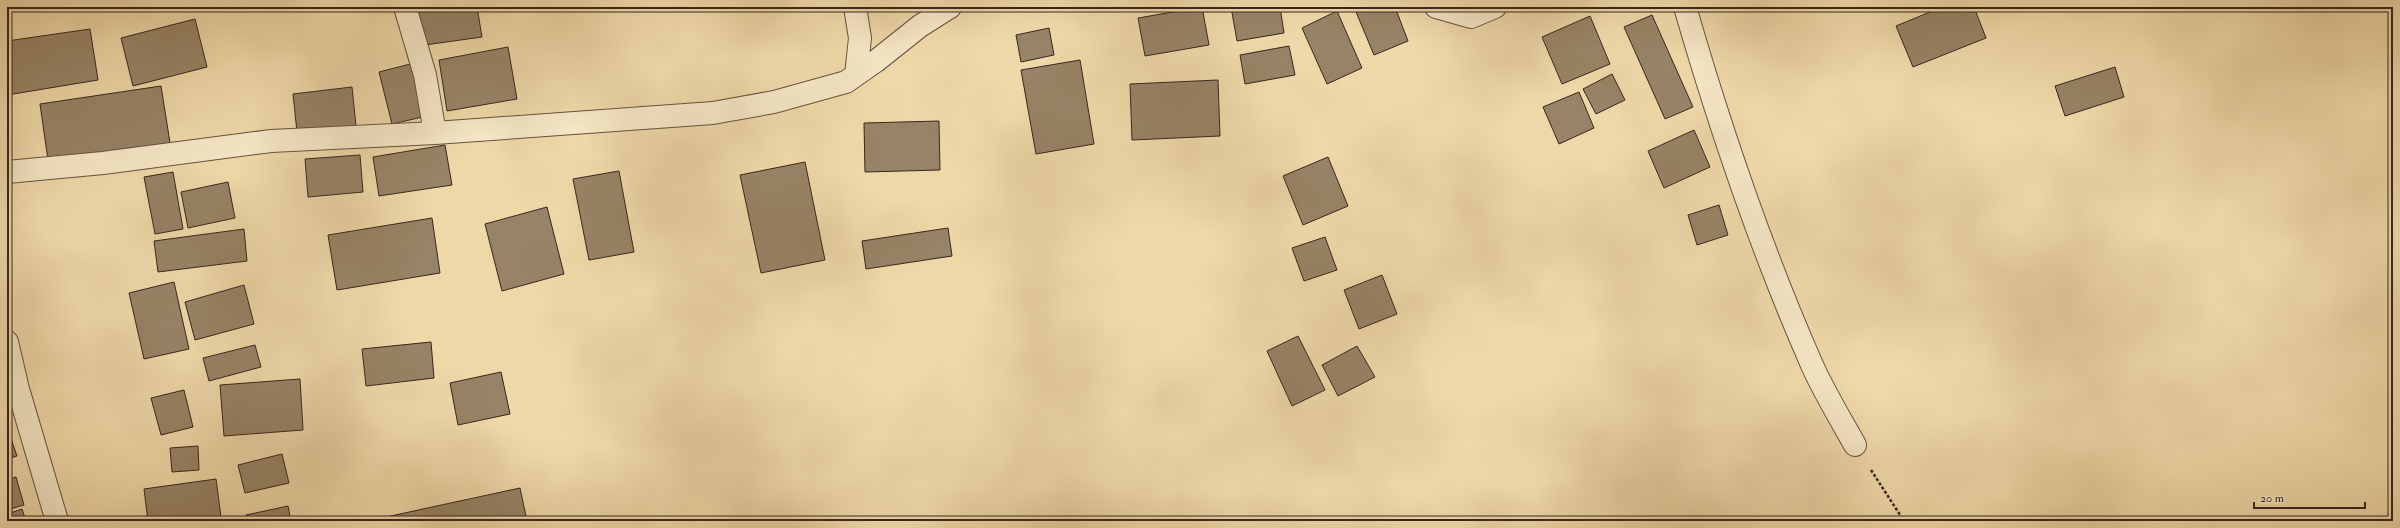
<svg xmlns="http://www.w3.org/2000/svg" width="2400" height="528" font-family="'IM FELL Double Pica',serif">
  <style>
    .building { fill: #978366; stroke: #37261f }
    .lines { fill: none; stroke-linecap: round; stroke-linejoin: round }
    .street-casing { stroke: #655241; stroke-width: 24 }
    .path { stroke: #37261f; stroke-width: 2.5; stroke-dasharray: 3 2; stroke-linecap: butt }
    .street { stroke: #f5e6c6; stroke-width: 22 }
  </style>
  <rect width="100%" height="100%" fill="#efd8a8"/>
  <filter id="stains"><feTurbulence type="fractalNoise" baseFrequency=".005" numOctaves="4"/><feColorMatrix values="0 0 0 0 .2 0 0 0 0 .09 0 0 0 0 .02 0 0 0 .5 -.17"/></filter>
  <radialGradient id="worn" r=".72"><stop offset=".6" stop-color="#630" stop-opacity="0"/><stop offset="1" stop-color="#630" stop-opacity=".3"/></radialGradient>
  <path class="building" d="M412,7H477L482,37L418,46Z
    M1202,7L1209,45L1145,56L1138,18Z
    M1231,7H1280L1284,33L1237,41Z
    M1354,7H1395L1408,41L1374,55Z
    M1942,7H1974L1986,38L1913,67L1896,26Z
    M1337,11L1362,68L1327,84L1302,28Z
    M1652,15L1693,107L1665,119L1624,27Z
    M1590,16L1610,64L1562,84L1542,37Z
    M195,19L207,67L133,86L121,38Z
    M1049,28L1054,55L1021,62L1016,35Z
    M90,29L98,80L7,95V41Z
    M1289,46L1295,75L1245,84L1240,55Z
    M508,47L517,99L447,111L439,60Z
    M1080,60L1094,144L1036,154L1021,70Z
    M414,63L427,116L392,124L379,72Z
    M2115,67L2124,97L2065,116L2055,86Z
    M1612,74L1625,100L1596,114L1583,89Z
    M1218,80L1220,136L1132,140L1130,84Z
    M161,86L171,149L49,167L40,104Z
    M352,87L356,126L297,132L293,94Z
    M1579,92L1594,128L1559,144L1543,107Z
    M939,121L940,170L865,172L864,123Z
    M1694,130L1710,167L1664,188L1648,151Z
    M445,145L452,185L379,196L373,157Z
    M360,155L363,192L308,197L305,159Z
    M1328,157L1348,206L1303,225L1283,176Z
    M805,162L825,260L761,273L740,175Z
    M619,171L634,252L589,260L573,179Z
    M173,172L183,229L155,234L144,177Z
    M228,182L235,218L188,228L181,192Z
    M1719,205L1728,235L1697,245L1688,215Z
    M547,207L564,274L502,291L485,224Z
    M432,218L440,273L337,290L328,235Z
    M948,228L952,256L866,269L862,241Z
    M244,229L247,261L158,272L154,241Z
    M1325,237L1337,270L1304,281L1292,248Z
    M1382,275L1397,314L1359,329L1344,290Z
    M174,282L189,349L144,359L129,293Z
    M244,285L254,324L195,340L185,302Z
    M1298,336L1325,390L1292,406L1267,351Z
    M431,342L434,378L366,386L362,349Z
    M255,345L261,367L209,381L203,358Z
    M1357,346L1375,377L1338,396L1322,365Z
    M501,372L510,414L458,425L450,383Z
    M300,379L303,430L224,436L220,385Z
    M184,390L193,427L161,435L151,398Z
    M7,427L17,456L7,459Z
    M198,446L199,470L172,472L170,448Z
    M282,454L289,483L245,493L238,465Z
    M16,477L24,505L7,510V480Z
    M216,479L221,517L191,521H148L144,489Z
    M520,488L527,521H386V517Z
    M288,506L291,521H247L246,515Z
    M22,509L26,521H7V514Z"/>
  <g class="lines">
    <g class="street-casing">
      <path id="street" d="M405,7L425,75L435,133
        M855,7L860,38L856,75
        M1436,7L1471,17L1495,7
        M1685,7C1720,128 1761,249 1812,365C1824,392 1840,418 1855,445
        M7,172L103,163L271,141L435,133L713,113L774,102L846,82L876,61L920,26L950,7
        M7,342L18,389L57,521"/>
    </g>
    <path class="path" d="M1871,470L1904,521"/>
    <use href="#street" class="street"/>
  </g>
  <rect width="2400" height="528" fill="none" stroke="#efd8a8" stroke-width="24"/>
  <rect x="8" y="8" width="2384" height="512" fill="none" stroke="#37261f" stroke-width="2"/>
  <rect x="12" y="12" width="2376" height="504" fill="none" stroke="#37261f"/>
  <path d="M2254 502v6h111v-6" fill="none" stroke="#37261f" stroke-width="2"/>
  <text x="2260" y="502" font-size="12" fill="#37261f" stroke="#f5e6c6" stroke-width="3" paint-order="stroke">20 m</text>
  <rect width="100%" height="100%" filter="url(#stains)"/>
  <rect width="100%" height="100%" fill="url(#worn)"/>
</svg>
